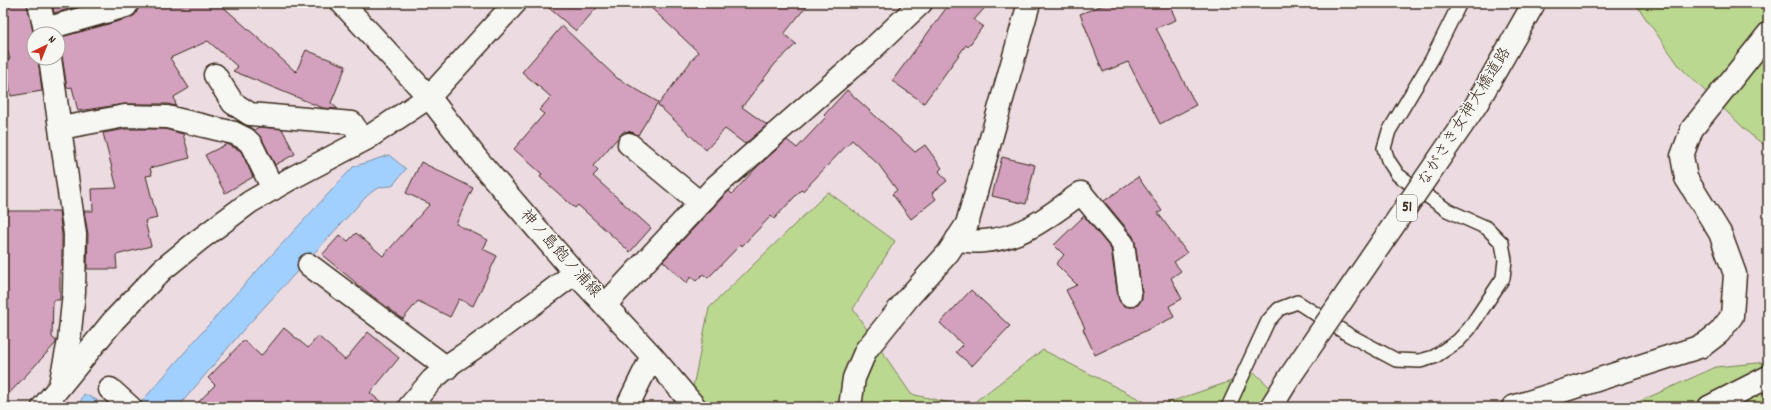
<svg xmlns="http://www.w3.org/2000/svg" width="1771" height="410" font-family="Dekko,'Klee One',sans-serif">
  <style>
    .green { fill: #bbd890; stroke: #7b8157 }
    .water { fill: #a2d0fe; stroke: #798ea4 }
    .building { fill: #d3a1bd; stroke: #3b2a1e }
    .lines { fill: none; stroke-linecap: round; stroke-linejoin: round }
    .lane-casing { stroke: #3b2a1e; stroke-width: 16 }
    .street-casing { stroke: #3b2a1e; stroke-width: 25 }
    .secondary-casing { stroke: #3b2a1e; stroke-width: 25 }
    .lane { stroke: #f6f6f2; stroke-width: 13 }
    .street { stroke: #f6f6f2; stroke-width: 22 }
    .secondary { stroke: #f6f6f2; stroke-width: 22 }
    .primary-bridge-casing { stroke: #3b2a1e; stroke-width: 25; stroke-linecap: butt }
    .primary-bridge { stroke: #f6f6f2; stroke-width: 22 }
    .labels { text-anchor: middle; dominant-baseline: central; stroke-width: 3; stroke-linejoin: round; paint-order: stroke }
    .shield { fill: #f6f6f2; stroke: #73675e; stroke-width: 1 }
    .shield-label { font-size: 15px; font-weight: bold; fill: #3b2a1e }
    .street-label { font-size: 16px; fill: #3b2a1e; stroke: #f6f6f2 }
  </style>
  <rect width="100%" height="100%" fill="#ecdce2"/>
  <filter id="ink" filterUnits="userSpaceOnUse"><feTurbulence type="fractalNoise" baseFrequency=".025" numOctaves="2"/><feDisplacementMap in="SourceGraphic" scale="8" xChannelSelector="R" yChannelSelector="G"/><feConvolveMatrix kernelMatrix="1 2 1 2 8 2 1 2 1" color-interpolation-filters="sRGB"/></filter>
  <g filter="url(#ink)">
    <path class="green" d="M1635,3H1768V148L1751,135L1680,67Z
      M828,192L895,241L853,309L911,394L968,407L1043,350L1155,407L1255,373L1290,407H689L709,308Z
      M1768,362V407H1627L1716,367Z"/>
    <path class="water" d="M389,155L406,169L392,186C379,186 373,190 364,199L244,329L178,407H137L232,298L353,167Z
      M84,394L97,400L96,407H78Z"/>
    <path class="building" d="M3,3H27L34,37V58H38L42,91L11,96L5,59H10L3,37Z
      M52,3H91L54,13Z
      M138,3H219L296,72L306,50L346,66L331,103L338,109L323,108L233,71L238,67L208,41L170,58L189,88L174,97L176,106L167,104H125L78,111L72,87L67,88L62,56L58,49V38L130,18L135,15L138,9Z
      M543,3H601L576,31Z
      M646,3H809L784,34L796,44L775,64L742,107L767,125L745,144L725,129L706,150L658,105L698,52Z
      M950,3H989L974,20L983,26L968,47L966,45L924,103L892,81Z
      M1108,3H1169L1176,20L1156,28L1196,105L1160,124L1128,62L1103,72L1080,14Z
      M562,26L617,78L658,102L638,135L631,132L624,131L593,166L598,171L593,176L651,228L630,252L578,205L575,208L540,177L542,174L514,149L544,114L539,110L551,97L522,72Z
      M847,90L915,152L925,145L942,168L939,171L947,181L932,193L936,199L911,219L892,194L897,190L879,165L852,140L803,191L801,190L774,219L771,216L742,246L741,244L708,278L703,274L696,281L691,277L686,283L663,261L724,196L729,191L732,194L756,168L787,140L797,148L826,117L824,115Z
      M259,127L282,129L295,154L275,165L262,139L254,130Z
      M126,129H165L183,134L190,158L150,168L152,175L146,176L157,218L145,221L151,246L116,255L117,269H87L88,234L84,211H93L92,189L117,188L103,133Z
      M227,144L241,151L253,177L225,193L205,155Z
      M1002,157L1035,165L1026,204L992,196Z
      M421,162L473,188L456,224L488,240L483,249L497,256L473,306L459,299L450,317L418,301L403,319L371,295L322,255L340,235L348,241L356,233L383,256L430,204L406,193Z
      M1138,177L1162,211L1158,213L1187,253L1174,262L1181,271L1171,278L1182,299L1169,306L1174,317L1095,355L1083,329L1085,328L1066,290L1077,285L1056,264L1064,255L1054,245L1084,216L1111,249L1118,297L1120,302L1125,306L1131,307L1138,305L1142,299V293L1135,242L1133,236L1104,201Z
      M3,211H59L62,235V270H60V300H53L52,337L56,341V343L3,400Z
      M971,290L1010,326L972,366L956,352L963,345L940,323Z
      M284,328L308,348L318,336L345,360L368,332L399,358L370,393L387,407H194L215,385L208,378L244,340L261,356Z"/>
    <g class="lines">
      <g class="lane-casing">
        <path id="lane" d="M1228,407L1268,321L1279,309L1297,302L1349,335L1396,360L1420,361L1434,357L1458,341L1469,329L1503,278L1505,260L1502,243L1487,228L1447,210L1398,175L1388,160L1384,148L1389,131L1432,59L1460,3"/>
      </g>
      <g class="street-casing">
        <path id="street" d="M39,3L46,34
          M45,29L126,6
          M50,58L75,234L74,292L69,341L60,385
          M215,75L233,103L250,114L352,123L363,140
          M61,128L125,116L167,117L234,133L246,139L251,144L273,189
          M629,144L700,203
          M957,239C967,242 974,242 984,241C1024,238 1050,215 1081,193L1123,244L1130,295
          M309,265L447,368
          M605,305L715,187L871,50L921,3
          M110,389L130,407
          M1709,407L1768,377"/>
      </g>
      <g class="secondary-casing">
        <path id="secondary" d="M342,3L429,97L477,159L575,273L652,356L695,407
          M43,407L114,320L162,270L199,240L250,202L290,179L366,139L429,97L515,3
          M409,407L432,380L453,362L474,348L575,273
          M627,407L652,356
          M850,407L854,378L866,350L908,298L948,253L967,224L1029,3
          M1513,407L1702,346L1719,333L1732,316L1735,274L1720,233L1686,178L1682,156L1692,129L1768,34"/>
      </g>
      <use href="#lane" class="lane"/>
      <use href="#street" class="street"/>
      <use href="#secondary" class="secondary"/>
      <g class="primary-bridge-casing">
        <path id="primary-bridge" d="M1271,407L1291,375L1476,105L1534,3"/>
      </g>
      <use href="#primary-bridge" class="primary-bridge"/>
    </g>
  </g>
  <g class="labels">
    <rect class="shield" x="1397" y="195" width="20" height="26" rx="3"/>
    <g class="shield-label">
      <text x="1407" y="208">51</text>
    </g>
    <g class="street-label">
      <text transform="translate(1465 117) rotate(-58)">ながさき女神大橋道路</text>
      <text transform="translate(560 254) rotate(48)">神ノ島飽ノ浦線</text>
    </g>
  </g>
  <rect width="1771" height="410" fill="none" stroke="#f6f6f2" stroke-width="16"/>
  <rect x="8" y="8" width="1755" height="394" fill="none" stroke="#3b2a1e" stroke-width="1.5" filter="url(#ink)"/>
  <g transform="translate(46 46) rotate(43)"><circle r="19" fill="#f6f6f2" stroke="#aba49d"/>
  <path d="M0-3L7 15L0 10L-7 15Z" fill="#c8321e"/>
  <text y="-6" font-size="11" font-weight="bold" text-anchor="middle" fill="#3b2a1e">N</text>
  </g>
</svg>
